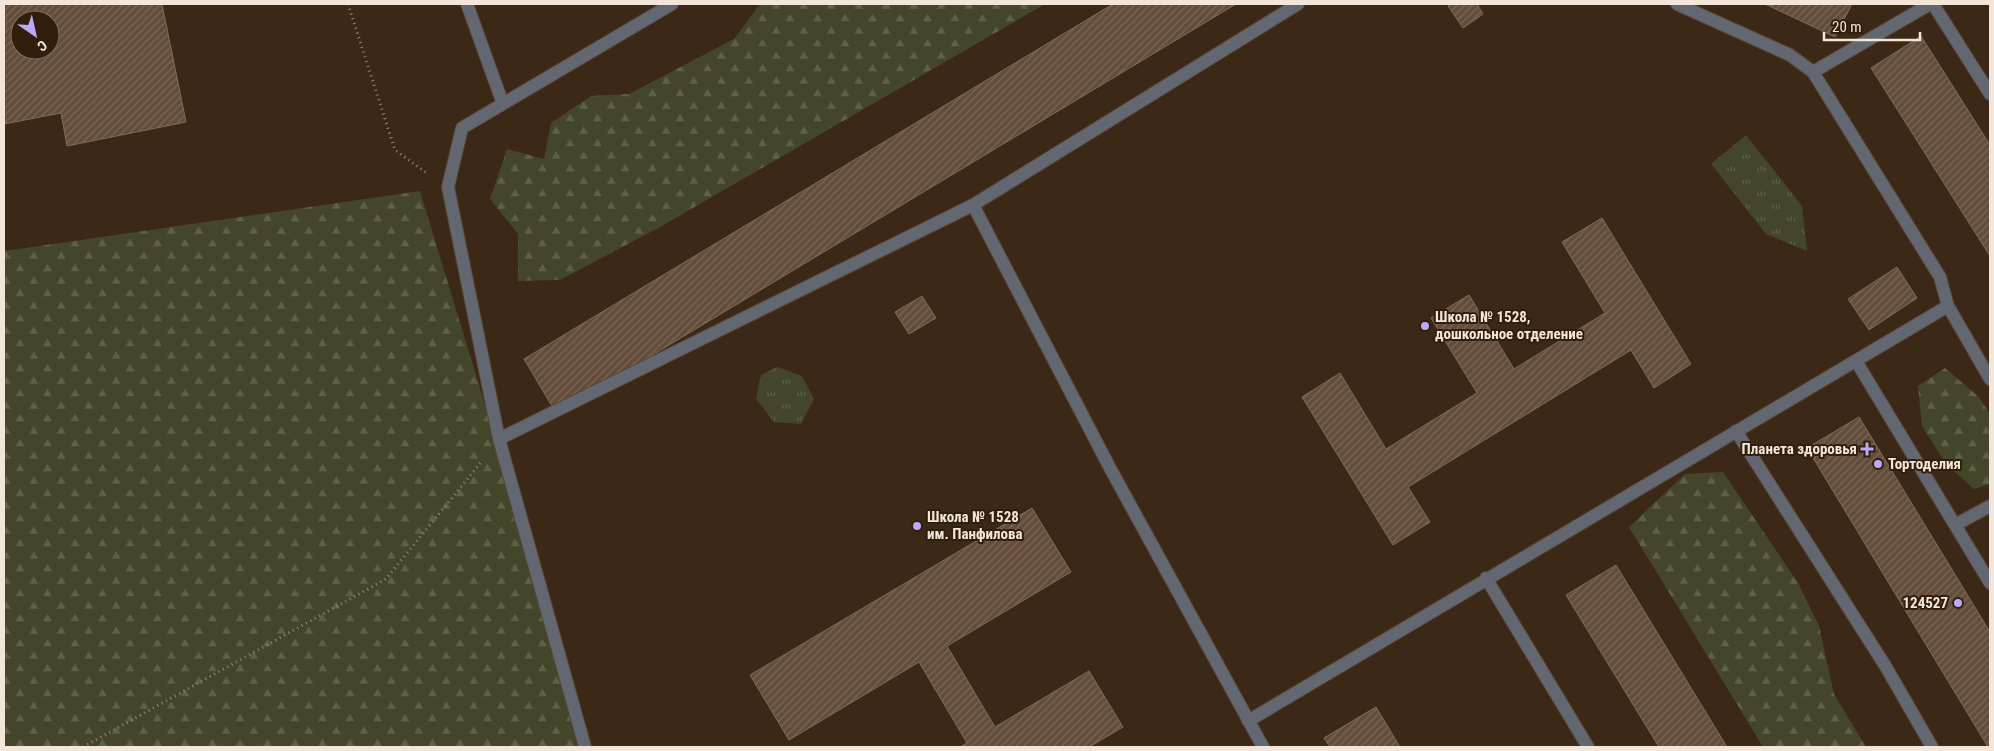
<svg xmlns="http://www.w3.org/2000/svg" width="1994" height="751" font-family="'Roboto Condensed',sans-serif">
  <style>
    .forest { fill: url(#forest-firs) }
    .park { fill: url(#park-tufts) }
    .building { fill: url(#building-hatch); stroke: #826b57; fill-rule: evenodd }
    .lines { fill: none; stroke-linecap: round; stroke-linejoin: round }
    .minor-casing { stroke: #594635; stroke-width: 14 }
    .path { stroke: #978678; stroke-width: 3; stroke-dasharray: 1 4; stroke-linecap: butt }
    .minor { stroke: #636772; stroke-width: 12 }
    .poi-dot { fill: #baaaf7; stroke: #311e0c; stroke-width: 2 }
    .labels { text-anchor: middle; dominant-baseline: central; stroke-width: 4; stroke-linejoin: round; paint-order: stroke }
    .poi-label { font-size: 15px; font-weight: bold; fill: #f3e5da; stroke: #311e0c; text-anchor: start }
  </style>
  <defs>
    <pattern id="forest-firs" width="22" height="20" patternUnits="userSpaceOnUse" patternTransform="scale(1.25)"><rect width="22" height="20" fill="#434628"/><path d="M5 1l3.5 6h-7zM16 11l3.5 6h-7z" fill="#5f6147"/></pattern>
    <pattern id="park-tufts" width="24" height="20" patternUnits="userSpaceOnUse" patternTransform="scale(1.25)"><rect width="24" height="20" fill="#434628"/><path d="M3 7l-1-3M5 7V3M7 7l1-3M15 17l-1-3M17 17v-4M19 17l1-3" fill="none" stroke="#5f6147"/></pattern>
    <pattern id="building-hatch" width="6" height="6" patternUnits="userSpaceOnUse" patternTransform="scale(1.25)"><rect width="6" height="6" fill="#634d3a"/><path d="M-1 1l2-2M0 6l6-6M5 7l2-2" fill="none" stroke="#7a6656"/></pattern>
  </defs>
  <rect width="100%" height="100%" fill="#3c2816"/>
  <path class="forest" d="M760,4H1045L660,227L560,280L518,281V234L490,199L507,149L544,159L551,123L591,96L629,94L734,39Z
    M420,191L589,747H4V251Z
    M1945,368L1979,397L1990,414V484L1974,489L1946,464L1922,426L1918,386Z
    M1723,472L1798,583L1819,626L1834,694L1866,747H1763L1629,527L1685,474Z"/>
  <path class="park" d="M1746,135L1802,206L1807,251L1766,234L1711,164Z
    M777,367L802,376L814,399L801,424L774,422L756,399L761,375Z"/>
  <path class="building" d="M4,4H162L186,122L67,146L61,113L4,124ZM20,20H50V50H20Z
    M1113,4H1236L556,413L524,359Z
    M1451,4H1477L1483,14L1463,28L1448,6Z
    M1765,4H1852L1835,37Z
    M1921,36L1990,145V256L1871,68Z
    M1602,218L1691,364L1654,388L1631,350L1408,487L1430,522L1393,545L1302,397L1340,373L1386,449L1477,393L1431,318L1469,295L1514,369L1605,313L1562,242Z
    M1897,267L1917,298L1869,330L1848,299Z
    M922,296L936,318L909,334L895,312Z
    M1859,417L1990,632V747H1988L1807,448Z
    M1032,508L1071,572L947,646L995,727L1089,671L1123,727L1089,747H960L967,743L919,662L789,740L750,675Z
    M1616,565L1727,747H1659L1566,595Z
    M1376,707L1400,747H1330L1324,738Z"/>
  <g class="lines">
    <g class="minor-casing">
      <path id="minor" d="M467,4L503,104
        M1677,4L1790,55L1813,72L1940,277L1948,306L1990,379
        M1933,4L1990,94
        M1813,72L1930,4
        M973,205L1110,468L1263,747
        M1856,361L1990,583
        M1736,431L1886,667L1932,747
        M499,439L973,205L1298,4
        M1955,525L1990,506
        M1486,578L1588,747
        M1248,721L1948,306
        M585,747L499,439L448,187L462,128L672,4"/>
    </g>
    <path class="path" d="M348,4L395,150L428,174
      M83,747L386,579L482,461"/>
    <use href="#minor" class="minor"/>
  </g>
  <g class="poi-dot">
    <circle cx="1425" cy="326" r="5"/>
    <path d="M1864.5 441.5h5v5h5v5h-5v5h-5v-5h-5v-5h5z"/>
    <circle cx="1878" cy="464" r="5"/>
    <circle cx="917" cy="526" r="5"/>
    <circle cx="1958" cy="603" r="5"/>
  </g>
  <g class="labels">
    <g class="poi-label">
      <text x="1435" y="317">Школа № 1528,<tspan x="1435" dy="17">дошкольное отделение</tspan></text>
      <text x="1857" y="449" text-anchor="end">Планета здоровья</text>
      <text x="1888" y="464">Тортоделия</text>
      <text x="927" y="517">Школа № 1528<tspan x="927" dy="17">им. Панфилова</tspan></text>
      <text x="1948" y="603" text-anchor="end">124527</text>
    </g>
  </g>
  <rect width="1994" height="751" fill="none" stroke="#f3e5da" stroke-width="10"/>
  <g transform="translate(35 35) rotate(146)"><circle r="24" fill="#311e0c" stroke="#7f6e5e"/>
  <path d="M0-4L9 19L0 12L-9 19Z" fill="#baaaf7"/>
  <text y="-8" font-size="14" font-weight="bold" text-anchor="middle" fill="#f3e5da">С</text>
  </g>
  <path d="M1824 32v8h96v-8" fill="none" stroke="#f3e5da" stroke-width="2.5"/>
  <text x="1832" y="32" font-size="15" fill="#f3e5da" stroke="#311e0c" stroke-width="4" paint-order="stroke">20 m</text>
</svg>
